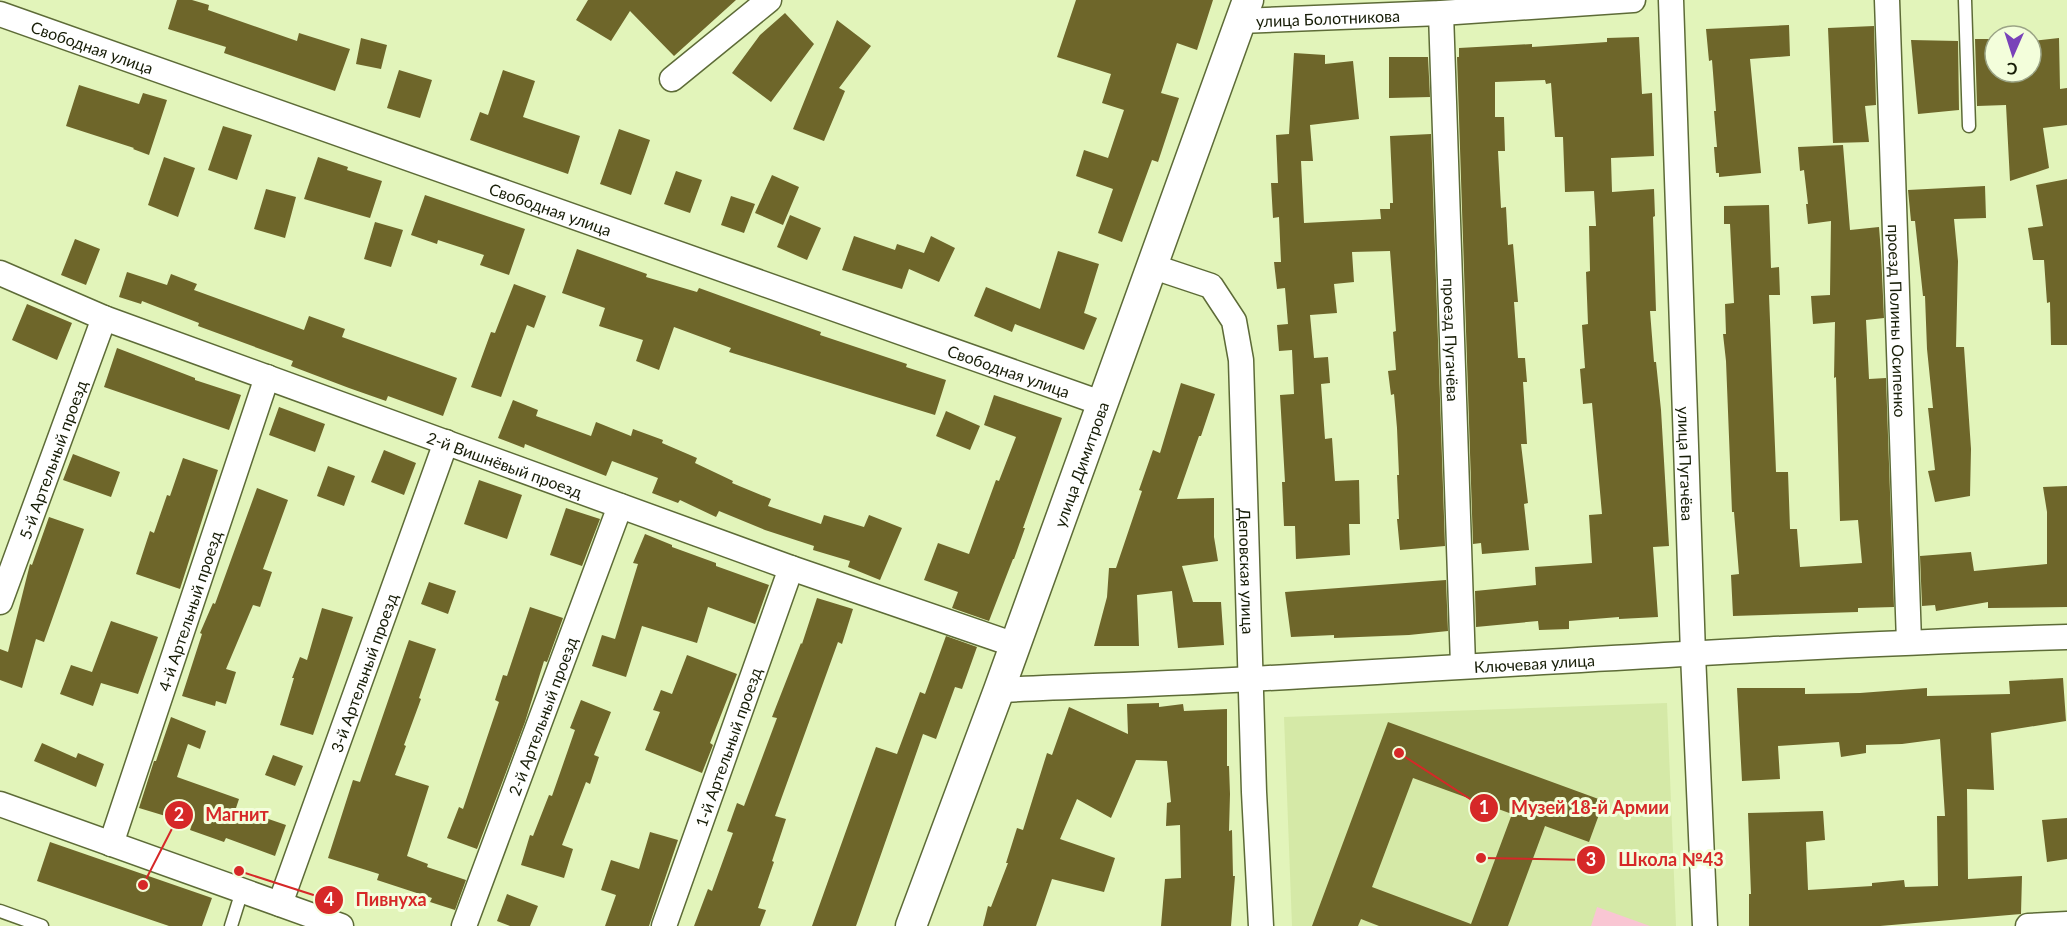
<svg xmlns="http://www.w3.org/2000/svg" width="2067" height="926" font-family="Lato,sans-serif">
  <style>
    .built { fill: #d5e9a7 }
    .green { fill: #f9c6d3 }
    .building { fill: #6e662a; fill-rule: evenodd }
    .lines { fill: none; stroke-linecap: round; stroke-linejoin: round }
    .service-casing { stroke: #5d6b37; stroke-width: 15 }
    .minor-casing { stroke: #5d6b37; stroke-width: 27 }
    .tertiary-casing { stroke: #5d6b37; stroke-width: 33 }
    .service { stroke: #fff; stroke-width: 12 }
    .minor { stroke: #fff; stroke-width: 24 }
    .tertiary { stroke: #fff; stroke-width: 30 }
    .labels { text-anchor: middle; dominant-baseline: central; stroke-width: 6; stroke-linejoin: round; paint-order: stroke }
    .street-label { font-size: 16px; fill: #171d07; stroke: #f3fedb }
    .leader { fill: none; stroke: #d62828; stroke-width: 2 }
    .callout-dot { fill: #d62828; stroke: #f3fedb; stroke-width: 2 }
    .mark-label { font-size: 18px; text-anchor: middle; font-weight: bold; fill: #fff }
    .callout-label { font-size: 18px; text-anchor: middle; font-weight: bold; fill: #d62828; stroke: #f3fedb; stroke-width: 6; stroke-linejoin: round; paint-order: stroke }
  </style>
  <rect width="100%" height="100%" fill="#e2f4ba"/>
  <path class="built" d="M1667,703L1676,926H1292L1284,717Z"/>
  <path class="green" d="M1597,907L1650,926H1591Z"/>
  <path class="building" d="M177,0H192L209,5L208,10L297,41L299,33L350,49L335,91L224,53L226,47L168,29Z
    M588,0H736L674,56L630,11L611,41L576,20Z
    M1076,0H1213L1197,50L1177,43L1161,93L1179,98L1158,162L1152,160L1122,242L1098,233L1113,189L1076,176L1084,150L1108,158L1124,110L1102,103L1111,74L1057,57Z
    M785,13L814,44L771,102L732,73L760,35Z
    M837,20L871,46L839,88L845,91L824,141L793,129Z
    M1789,25L1790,56L1750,59L1761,173L1719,177V173H1716L1714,147H1717L1714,111H1716L1712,60L1709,61L1706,29Z
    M1874,26L1876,105L1865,106L1869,142L1833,143L1828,28Z
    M1639,37L1642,94L1652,93L1654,156L1611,158L1612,192L1654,189L1655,216L1653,217L1656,311H1650L1654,362H1656L1661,410L1669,546L1653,547L1658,617L1619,619V617L1569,621V629L1539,630L1538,621L1476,627L1475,591L1536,585L1535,567L1592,563L1589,515L1602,514L1592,403L1583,404L1580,369L1585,368L1582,325L1588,324L1586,272L1590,271L1589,226H1596L1594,191L1565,192L1563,137H1555L1551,83L1546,84L1545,80L1495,82V117H1504L1505,151H1498L1501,208L1506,207L1508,245L1513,244L1518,302H1514L1518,358H1525L1527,382H1523L1527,444H1521L1528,503L1524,504L1529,550L1482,554L1481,543L1473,544L1457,57H1459V48L1532,44V47L1607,42V38Z
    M361,38L387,45L381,69L356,64Z
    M2059,38L2060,89L2067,88V125L2043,128L2049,168L2010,181L2006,105L1977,106L1975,39H1995V72H2031V41Z
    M1911,40L1958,41L1959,110L1918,114Z
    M1294,53L1325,55V64L1353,61L1359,119L1310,125L1313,161H1301L1304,223L1381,219L1380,209H1390V203H1393L1390,136L1431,134L1445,546L1400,550L1397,519H1399L1397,475H1399L1397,428L1394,394L1391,395L1388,371L1396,370L1393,332L1396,331L1390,251L1352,252L1354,282L1334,284L1337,313L1310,315L1314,358L1328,357L1330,383L1321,384L1325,439L1332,438L1335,481L1359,480L1360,524H1349L1350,555L1296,559L1295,526H1284L1282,482H1285L1280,395L1294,394L1292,350L1279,351L1277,325L1288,324L1285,288L1277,289L1274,262H1281L1279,217L1273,218L1271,183H1278L1276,135L1289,134Z
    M1389,57H1428L1430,97L1389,98Z
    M399,70L432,80L420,118L387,108Z
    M503,70L535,81L523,117L580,136L568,174L470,140L480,112L488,115Z
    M79,85L139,104L143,93L167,100L149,155L133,149L134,148L66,126Z
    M223,126L252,135L237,180L208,170Z
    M619,129L650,140L631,195L600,184Z
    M1843,145L1850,230L1879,227L1881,252L1884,318L1866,320L1869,379L1886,378L1894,607L1858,608V612L1733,616L1731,575L1739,574L1734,512H1732L1726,361L1723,334H1726L1725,304L1734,303L1730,224H1724V206L1769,205L1771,268L1779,267L1780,295H1769L1776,472H1788L1790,529H1797L1800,567L1862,563L1858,520L1840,521L1836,377L1834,378L1835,322L1813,324L1811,296L1830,295L1831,221L1808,224L1806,204H1808L1804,170L1800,171L1798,147Z
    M164,157L195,168L178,217L148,205Z
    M318,157L348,167L347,170L382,181L370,218L304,199Z
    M676,171L702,180L690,213L664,204Z
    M772,175L799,187L783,225L755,213Z
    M2067,179V345H2051L2050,302L2047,303L2044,260H2033L2028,228L2043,226L2036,185Z
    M1985,186L1986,218L1954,219L1958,261L1956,347H1964L1971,449L1970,496L1935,502L1928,471L1935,470L1928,408H1933L1927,349L1925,296H1923L1915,221H1911L1908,190Z
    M266,189L296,197L285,238L254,229Z
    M425,195L525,229L509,275L480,265L484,255L438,240L437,244L411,235Z
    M731,196L755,204L744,233L721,225Z
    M790,215L821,228L807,260L777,247Z
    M375,222L403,230L391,267L364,259Z
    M854,236L895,250L897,244L924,253L931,236L955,248L939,282L909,269L902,289L842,270Z
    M75,239L100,249L86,285L61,275Z
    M577,249L647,274L646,277L697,292L699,288L821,332L820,335L907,364L906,367L946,380L935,415L729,352L731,348L674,327L659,370L636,361L643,340L599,326L605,308L562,293Z
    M1058,251L1099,264L1084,313L1097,318L1084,350L1015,324L1012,332L974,316L986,287L1040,309Z
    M127,272L167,285L171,274L197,284L194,290L304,330L309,316L345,329L342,337L457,378L443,416L388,396L386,401L349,388L291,366L293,361L198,326L199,323L142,301L141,304L119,297Z
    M514,284L546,296L534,328L527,325L501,397L471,387L491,332L495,333Z
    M27,304L72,323L57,360L12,340Z
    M117,348L195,378V380L241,395L229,430L104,387Z
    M1181,383L1215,394L1201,436H1199L1177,499L1214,498V537L1218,561L1182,566L1193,602H1221L1224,645L1178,648L1172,591L1137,595L1139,646H1094L1107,597L1109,568H1116L1142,491L1139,490L1153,450L1160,453Z
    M994,395L1062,418L1023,528H1025L1014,559H1013L989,621L952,608L958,592L924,580L938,543L969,554L996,480L999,481L1016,437L984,425Z
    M513,400L538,410L536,416L591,436L596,422L631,436L633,429L663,440L662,443L697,458L695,463L733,481L732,483L771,499L768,506L821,524L824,515L864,527L869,515L902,528L880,580L848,567L850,561L813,550L814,546L765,530L719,511L716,517L680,500L678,503L652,493L658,478L612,461L606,476L525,444L524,448L498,438Z
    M279,407L325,424L315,452L269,435Z
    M946,411L980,426L970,450L936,436Z
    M384,450L416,463L404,495L371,482Z
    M73,454L120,472L111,497L63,480Z
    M183,458L218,470L180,589L136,574L150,531L154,533L167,495L170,496Z
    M328,466L355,476L344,506L317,496Z
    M479,480L522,495L507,539L464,524Z
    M2067,486V607L1988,608V602L1936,611L1935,605L1922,606L1920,556L1971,552L1974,571L2047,564V512L2043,487Z
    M257,488L288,500L263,569L272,572L260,607L253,605L226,669L236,672L226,704L216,701L215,706L182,696L202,634L200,633L213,603L215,604Z
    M566,508L600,519L582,566L550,555Z
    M49,517L84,529L44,642L36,639L22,688L0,680V649L8,652L30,564L32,565Z
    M645,534L672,545V547L716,563V566L769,585L755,624L708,607L697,643L642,626L626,677L592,666L602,635L615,639L638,564L633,563Z
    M1446,580L1448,631L1409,635L1334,638V635L1291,637L1285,592Z
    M429,582L456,591L448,614L421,604Z
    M817,598L853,609L842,644L838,642L775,816L786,819L772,861L774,862L758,908L766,910L760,926H694L708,889L712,891L733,833L727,831L737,803L744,806L777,718L772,717L801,643L802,644Z
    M530,607L563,618L547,662L544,661L525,722L477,849L447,838L459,807L463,809L499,702L495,700L503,675L507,676Z
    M322,608L353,617L313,735L280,725L294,678H292L300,657L307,660Z
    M111,621L158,637L138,694L101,683L93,706L60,694L71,665L92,672Z
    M946,636L977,647L962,689L955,687L936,739L923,734L856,926H812L876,747L897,754L920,692L925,694Z
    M409,640L436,649L419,698L421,699L404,745L406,746L395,775L429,786L407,856L428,864L427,867L466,880L455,910L430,902L432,898L377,880L379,874L328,858L353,780L360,782Z
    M687,655L737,674L710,743L713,745L702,773L645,750L660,712L653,710L661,690L672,694Z
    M2063,678L2066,721L1991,733L1994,790L1967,789L1968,879L2022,876L2021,914L1880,926H1749V894H1751L1748,813L1823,811L1825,840L1806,842L1808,890L1872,886V883L1904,880L1905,887L1938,886L1937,816H1945L1940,739L1902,744L1866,745V753L1841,757L1839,742L1778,746L1780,779L1742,781L1737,688H1805V694L1860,693L1927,688V696L2010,694L2009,681Z
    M581,700L611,712L594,755L599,757L590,784L586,782L562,845L573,849L564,878L521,865L530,835L533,836L549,795L552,796L575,730L570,728Z
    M1159,703V707L1183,704L1184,711L1227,709V766H1229L1230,794L1229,831L1232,830L1233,876H1235L1231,926H1161L1165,879L1181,878L1180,825L1166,826L1167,803L1171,802L1167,761L1136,760L1111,818L1077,799L1060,839L1115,858L1104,892L1052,879L1036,926H983L988,906L991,907L1008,863H1006L1017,828L1023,830L1047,753L1052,755L1069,707L1128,734L1127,704Z
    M171,717L206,731L200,749L188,744L177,777L239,799L236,808L286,825L275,856L226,838L224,842L190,830L192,824L139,808L154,761H156Z
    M1388,722L1604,801L1589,842L1545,826L1508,926H1379L1361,919L1358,926H1312ZM1413,778L1512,814L1471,924L1372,887Z
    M42,743L76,758L78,753L104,764L96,787L34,761Z
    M273,755L303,766L295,786L265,775Z
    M2067,818V859L2047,862L2042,820Z
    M650,832L678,840L649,926H605L616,895L601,890L611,860L639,869Z
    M50,842L212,898L202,926H169L37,881Z
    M507,894L538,906L530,926H510L497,921Z"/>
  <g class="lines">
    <g class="service-casing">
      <path id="service" d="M1965,0L1969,126
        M0,911L42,926
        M231,926L242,891"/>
    </g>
    <g class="minor-casing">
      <g id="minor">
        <path id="s1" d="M1671,0L1693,654L1705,926"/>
        <path id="s2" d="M1887,0L1909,642"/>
        <path id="s3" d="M1441,13L1463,665"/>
        <path id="s4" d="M0,14L1101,403"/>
        <path id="s5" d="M1240,21L1441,13L1633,0"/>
        <path d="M672,79L769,0"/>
        <path id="s6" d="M1151,266L1211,286L1234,321L1241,360L1254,792L1261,926"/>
        <path id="s7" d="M0,273L104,318L791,568L1015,645"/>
        <path id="s8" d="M0,602L104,318"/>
        <path id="s9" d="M999,690C1083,686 1167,684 1251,679C1523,664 1795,645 2067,637"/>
        <path d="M0,804L341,926"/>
        <path id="s10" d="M111,844L267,377"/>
        <path id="s11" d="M280,904L446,442"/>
        <path id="s12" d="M464,926L620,506"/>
        <path id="s13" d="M664,926L791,568"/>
        <path d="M2028,926L2067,924"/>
      </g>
    </g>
    <g class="tertiary-casing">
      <g id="tertiary">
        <path id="s14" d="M911,926L999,690L1248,0"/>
      </g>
    </g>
    <use href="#service" class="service"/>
    <use href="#minor" class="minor"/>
    <use href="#tertiary" class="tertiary"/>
  </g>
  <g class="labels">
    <g class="street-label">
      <text stroke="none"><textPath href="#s5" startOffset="88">улица Болотникова</textPath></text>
      <text stroke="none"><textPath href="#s4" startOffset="98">Свободная улица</textPath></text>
      <text stroke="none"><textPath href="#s4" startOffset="584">Свободная улица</textPath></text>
      <text stroke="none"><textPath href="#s2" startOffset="321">проезд Полины Осипенко</textPath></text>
      <text stroke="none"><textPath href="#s3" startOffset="327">проезд Пугачёва</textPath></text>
      <text stroke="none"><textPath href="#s4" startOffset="1070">Свободная улица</textPath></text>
      <text stroke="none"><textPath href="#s8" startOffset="152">5-й Артельный проезд</textPath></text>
      <text stroke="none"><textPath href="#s14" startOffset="492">улица Димитрова</textPath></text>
      <text stroke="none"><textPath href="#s1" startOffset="464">улица Пугачёва</textPath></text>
      <text stroke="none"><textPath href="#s7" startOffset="540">2-й Вишнёвый проезд</textPath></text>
      <text stroke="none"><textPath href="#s6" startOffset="356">Деповская улица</textPath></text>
      <text stroke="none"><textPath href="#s10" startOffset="246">4-й Артельный проезд</textPath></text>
      <text stroke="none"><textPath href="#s9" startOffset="536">Ключевая улица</textPath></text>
      <text stroke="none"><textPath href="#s11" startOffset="246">3-й Артельный проезд</textPath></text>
      <text stroke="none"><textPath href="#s12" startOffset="224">2-й Артельный проезд</textPath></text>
      <text stroke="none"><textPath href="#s13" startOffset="190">1-й Артельный проезд</textPath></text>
    </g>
  </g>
  <path class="leader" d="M1399 753L1484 808M143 885L179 815M1481 858L1591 860M239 871L329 900"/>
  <g class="callout-dot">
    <circle cx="1399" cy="753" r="6"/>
    <circle cx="143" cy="885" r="6"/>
    <circle cx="1481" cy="858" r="6"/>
    <circle cx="239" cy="871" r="6"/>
    <circle cx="1484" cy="808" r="15"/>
    <circle cx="179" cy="815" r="15"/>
    <circle cx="1591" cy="860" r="15"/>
    <circle cx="329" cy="900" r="15"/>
  </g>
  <g class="mark-label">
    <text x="1484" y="814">1</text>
    <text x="179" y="821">2</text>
    <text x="1591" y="866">3</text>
    <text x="329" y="906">4</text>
  </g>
  <g class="callout-label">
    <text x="1590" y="814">Музей 18-й Армии</text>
    <text x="237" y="821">Магнит</text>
    <text x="1671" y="866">Школа №43</text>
    <text x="391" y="906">Пивнуха</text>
  </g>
  <g transform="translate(2013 54) rotate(183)"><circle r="28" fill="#f3fedb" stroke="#9ba486" stroke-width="1.5"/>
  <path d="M0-4.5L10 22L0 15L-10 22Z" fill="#7942b9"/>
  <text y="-9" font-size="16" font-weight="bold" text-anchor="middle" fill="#171d07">С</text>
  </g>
</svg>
